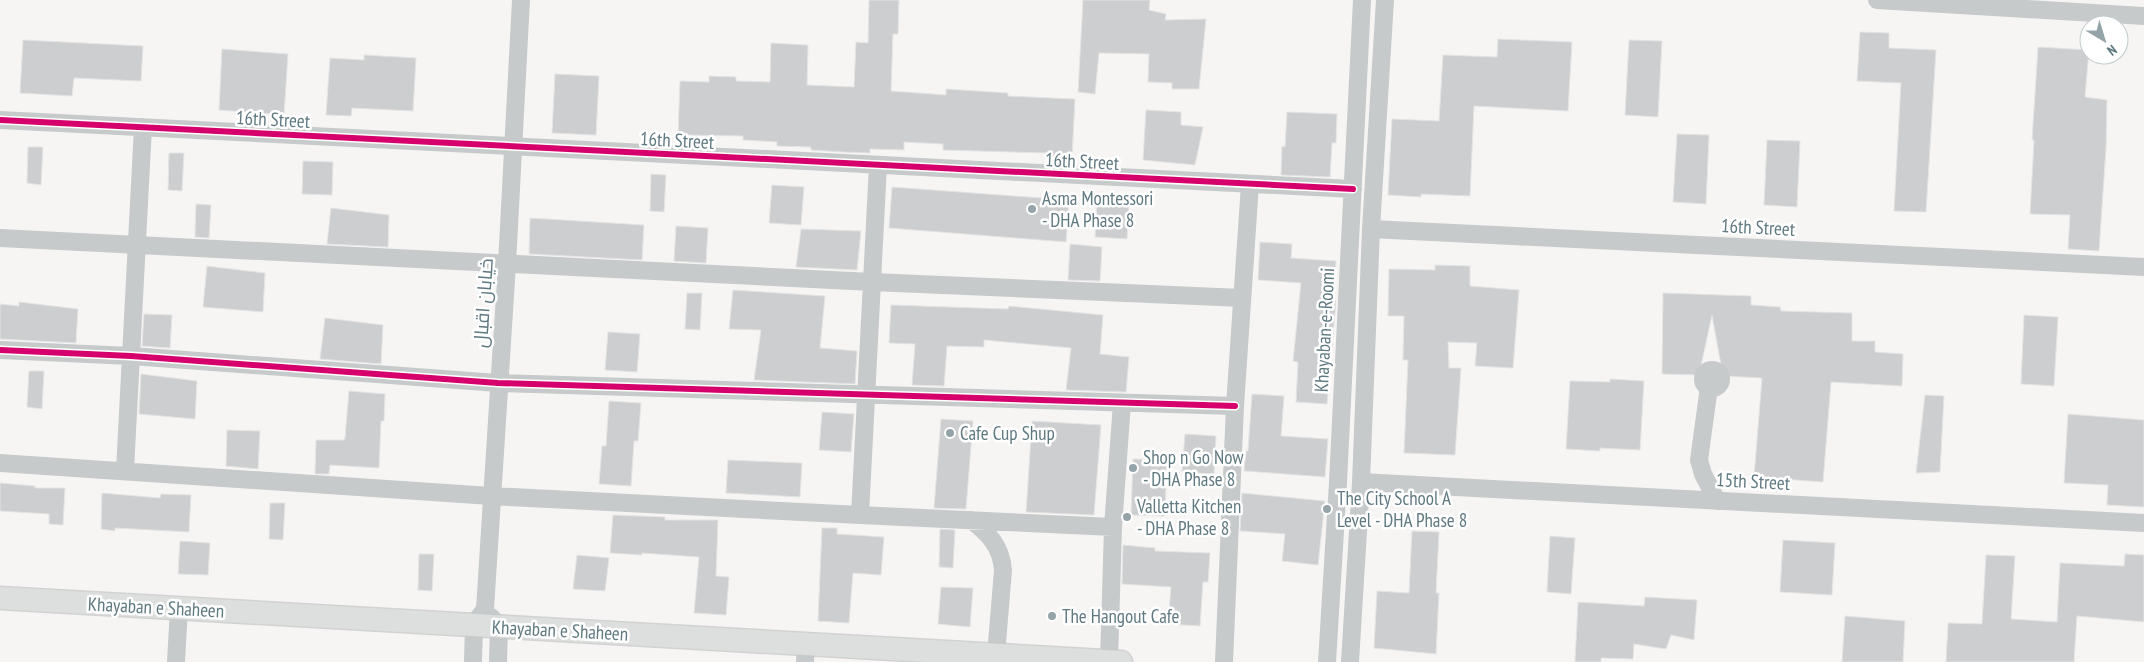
<svg xmlns="http://www.w3.org/2000/svg" width="2144" height="662" font-family="'PT Sans Narrow',Cairo,sans-serif">
  <style>
    .building { fill: #cdcecf; stroke: #e5e4e4 }
    .lines { fill: none; stroke-linecap: round; stroke-linejoin: round }
    .major-casing { stroke: #d2d2d2; stroke-width: 25 }
    .minor { stroke: #c7caca; stroke-width: 18 }
    .major { stroke: #dddfdf; stroke-width: 22 }
    .cycleway-casing { stroke: #fff; stroke-width: 9 }
    .cycleway { stroke: #d6006c; stroke-width: 6 }
    .poi-dot { fill: #94a4a9; stroke: #fff; stroke-width: 2 }
    .labels { text-anchor: middle; dominant-baseline: central; stroke-width: 5; stroke-linejoin: round; paint-order: stroke }
    .street-label { font-size: 19px; fill: #5f7981; stroke: #fff }
    .poi-label { font-size: 19px; fill: #5f7981; stroke: #fff; text-anchor: start }
  </style>
  <rect width="100%" height="100%" fill="#f6f5f4"/>
  <path class="building" d="M869,0H899L898,34H893L891,91L946,95V89L1008,93V96L1075,99L1072,158L1046,157V153L943,150V144L904,142V150L870,149V153L843,152L811,150V147L777,146V142L743,140V136L678,135L680,81L709,82V76L736,77V81L770,82L771,43L808,45L807,85L854,87L856,42L868,43Z
    M1083,0H1150L1149,10L1166,14L1165,20L1206,19L1199,89H1172V83L1148,82L1149,54L1099,53L1095,94L1078,92Z
    M1860,32L1889,33V48L1936,50L1926,212L1894,211L1901,83L1857,81Z
    M1498,39L1572,42L1568,111L1474,106L1470,196L1421,194V197L1388,195L1392,119L1439,121L1443,55L1497,57Z
    M23,40L143,46L141,81L74,78L72,96L20,93Z
    M1629,40L1662,41L1658,117L1625,115Z
    M2038,47L2089,50L2085,97L2107,100L2106,148L2099,251L2068,249L2070,215L2030,214L2034,140H2032Z
    M222,49L288,54L284,115L219,110Z
    M364,55L416,58L413,111L352,108L351,116L326,115L330,58L364,60Z
    M555,74L599,76L596,135L552,133Z
    M1146,110L1181,112V125L1203,127L1195,165L1143,160Z
    M1287,112L1337,114L1336,143H1332L1330,177L1281,175L1282,146L1285,147Z
    M1677,134L1709,135L1706,204L1673,202Z
    M1767,140L1800,141L1797,207L1764,205Z
    M28,147H43L41,185L27,183Z
    M169,153H184L182,191L168,190Z
    M303,161L333,162L332,195L302,194Z
    M651,174L666,175L664,212L650,211Z
    M772,185L804,187L801,225L769,223Z
    M892,187L1069,200L1066,242L889,228Z
    M1097,199L1129,201L1127,239L1095,237Z
    M196,204L211,205L209,238L195,237Z
    M331,208L389,215L388,247L327,244Z
    M530,218L644,225L642,260L529,254Z
    M676,226L708,228L706,263L674,261Z
    M801,229L861,231L857,270L796,267Z
    M1260,242L1292,244L1291,258L1336,261L1333,301H1336L1327,404L1296,402L1298,362L1293,361L1301,283L1258,280Z
    M1070,244L1102,247L1100,281L1068,280Z
    M1435,265L1470,266V286L1519,290L1513,368L1475,366L1477,343L1448,342L1449,368H1461L1455,455L1404,453L1408,360H1403L1404,316H1388L1389,269L1435,270Z
    M207,266L265,273L263,312L203,307Z
    M733,290L825,296L820,348L857,351L855,384L754,380L761,330L729,329Z
    M687,293H702L700,330L685,329Z
    M1663,293L1751,296V305L1780,307L1781,311L1852,313V341H1875V352L1903,354L1902,386L1831,382L1823,482L1754,477L1762,378L1723,376L1712,315L1699,375L1662,374Z
    M19,302L78,309L76,343L0,339V304L19,306Z
    M891,305L1008,309L1009,306L1103,315L1100,354L1129,357L1126,392L1066,390L1071,348L984,340V347L947,346L944,386L912,385L915,344L889,343Z
    M144,314L172,315L170,348L142,346Z
    M2024,315L2058,317L2054,386L2021,384Z
    M325,318L383,325L381,364L320,359Z
    M608,332L640,334L637,372L605,370Z
    M29,371H44L42,409L27,407Z
    M141,374L197,381L195,419L139,414Z
    M1610,379L1644,381L1640,450L1600,448V451L1566,449L1570,381L1610,382Z
    M349,391L385,394L384,421H381L379,468L330,465L329,474H315L316,440H344L345,438Z
    M1252,394L1284,396L1281,436L1328,439L1325,477L1244,471L1246,451H1248Z
    M1925,395L1944,396L1940,472L1916,473Z
    M609,401L641,403L638,441H634L631,486L599,484L602,446H606Z
    M822,412L854,414L851,452L819,450Z
    M2068,414L2144,420V507L2107,505L2108,485L2064,483Z
    M941,419L973,421L966,509L934,508Z
    M1032,421L1101,425L1094,515L1026,512Z
    M227,430L260,431L258,469L226,466Z
    M1185,434L1216,436L1214,474L1182,472Z
    M1133,459L1167,460L1165,516L1131,515Z
    M728,460L802,463L800,497L726,493Z
    M0,483L35,486V488H65L63,525L49,524V514L0,511Z
    M102,493L160,498L161,494L191,495L189,532L115,528V531L101,529Z
    M1242,493L1325,501L1318,565L1282,561L1285,534L1240,531Z
    M270,503H285L283,540L269,539Z
    M613,515L665,517V520H718L716,576L729,577L726,615L694,613L699,557L642,553V555L610,553Z
    M822,528H837V534L884,537L881,575L853,573L849,623L818,621Z
    M940,529L955,530L953,568L939,567Z
    M1412,531L1439,532L1436,593H1439L1436,654L1374,648L1377,591L1409,593Z
    M1550,536L1575,538L1571,594L1547,592Z
    M1783,540L1835,543L1832,595L1780,592Z
    M180,541L210,543L208,575L178,574Z
    M1123,545L1155,548V551L1210,553L1208,582H1203L1200,626L1168,624L1171,587L1122,584Z
    M419,554H434L432,591L418,590Z
    M2125,554L2144,555V622L2077,616L2074,662H1946L1948,623L1982,624L1986,555L2015,556L2011,619L2057,622L2060,563L2124,566Z
    M577,555L609,558L605,591L573,589Z
    M941,587L973,588L970,627L938,624Z
    M1645,597L1697,600L1694,640L1671,635L1666,649L1634,644L1633,659L1601,658V662H1575L1578,602L1644,606Z
    M1845,616L1905,621L1903,662H1842Z"/>
  <g class="lines">
    <g class="major-casing">
      <path id="major" d="M0,598L1121,662"/>
    </g>
    <path class="minor" d="M1877,0L2144,16
      M0,120L1353,189
      M1371,229L2144,267
      M0,238L872,282L1242,298
      M0,350L131,356L498,383L1235,406
      M1703 379a9 9 0 1 1 18 0a9 9 0 1 1-18 0Z
      M1709,387L1699,460L1703,474L1717,501
      M0,463L491,496L860,515L878,165
      M125,470L143,127
      M1361,482L2144,523
      M860,515L1113,527
      M971,520C989,534 1001,546 1003,570L996,655
      M491,617L499,626L498,662
      M1109,661L1113,527L1122,403
      M176,662L179,608
      M473,662L474,624L485,609L507,264L521,0
      M805,662L806,644
      M1224,662L1235,406L1250,184
      M1327,662L1338,482L1362,0
      M1350,662L1361,482L1371,229L1385,0"/>
    <use href="#major" class="major"/>
    <g class="cycleway-casing">
      <path id="cycleway" d="M0,120L1353,189
        M0,350L131,356L498,383L1235,406"/>
    </g>
    <use href="#cycleway" class="cycleway"/>
  </g>
  <g class="poi-dot">
    <circle cx="1032" cy="209" r="5"/>
    <circle cx="950" cy="433" r="5"/>
    <circle cx="1133" cy="468" r="5"/>
    <circle cx="1327" cy="509" r="5"/>
    <circle cx="1127" cy="517" r="5"/>
    <circle cx="1052" cy="616" r="5"/>
  </g>
  <g class="labels">
    <g class="street-label">
      <text transform="translate(273 119) rotate(3)">16th Street</text>
      <text transform="translate(677 140) rotate(3)">16th Street</text>
      <text transform="translate(1082 161) rotate(3)">16th Street</text>
      <text transform="translate(1758 227) rotate(3)">16th Street</text>
      <text transform="translate(483 303) rotate(-86)">خیابان اقبال</text>
      <text transform="translate(1324 330) rotate(-87)">Khayaban-e-Roomi</text>
      <text transform="translate(1753 481) rotate(3)">15th Street</text>
      <text transform="translate(156 607) rotate(3)">Khayaban e Shaheen</text>
      <text transform="translate(560 630) rotate(3)">Khayaban e Shaheen</text>
    </g>
    <g class="poi-label">
      <text x="1042" y="198">Asma Montessori<tspan x="1042" dy="22">- DHA Phase 8</tspan></text>
      <text x="960" y="433">Cafe Cup Shup</text>
      <text x="1143" y="457">Shop n Go Now<tspan x="1143" dy="22">- DHA Phase 8</tspan></text>
      <text x="1337" y="498">The City School A<tspan x="1337" dy="22">Level - DHA Phase 8</tspan></text>
      <text x="1137" y="506">Valletta Kitchen<tspan x="1137" dy="22">- DHA Phase 8</tspan></text>
      <text x="1062" y="616">The Hangout Cafe</text>
    </g>
  </g>
  <g transform="translate(2104 40) rotate(142)"><circle r="24" fill="#ffffff" stroke="#bfc9cd"/>
  <path d="M0-4L9 19L0 12L-9 19Z" fill="#94a4a9"/>
  <text y="-8" font-size="14" font-weight="bold" text-anchor="middle" fill="#5f7981">N</text>
  </g>
</svg>
